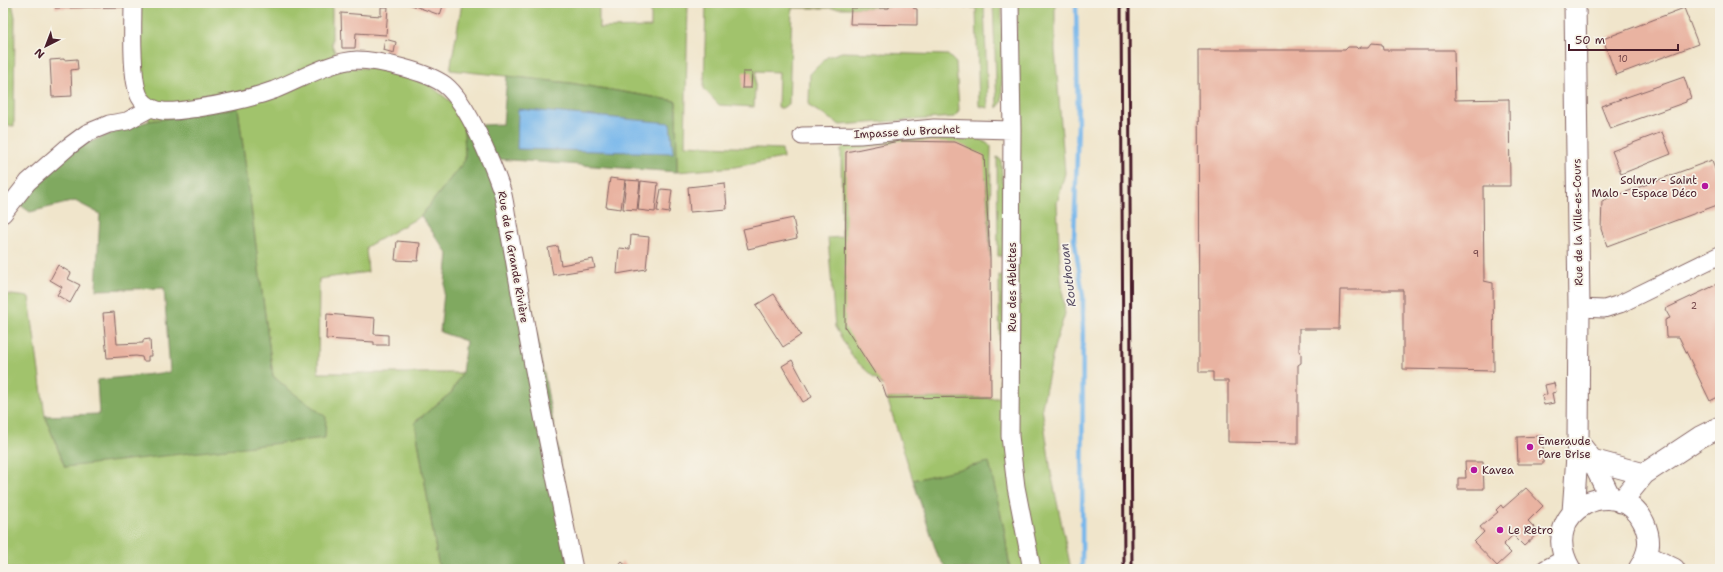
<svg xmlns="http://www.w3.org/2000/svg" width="1723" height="572" font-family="'Shantell Sans',sans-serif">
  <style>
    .green { fill: #a1c36c; stroke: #76714c }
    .forest { fill: #80a960; stroke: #656446 }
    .water { fill: #78b7eb; stroke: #616b8b }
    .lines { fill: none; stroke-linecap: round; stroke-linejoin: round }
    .stream { stroke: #78b7eb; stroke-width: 4.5 }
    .building { fill: #e9b3a1 }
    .minor-casing { stroke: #846463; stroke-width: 19 }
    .tertiary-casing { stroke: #846463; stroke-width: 23 }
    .minor { stroke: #fff; stroke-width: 17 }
    .tertiary { stroke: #fff; stroke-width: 21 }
    .rail { stroke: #4a1f2b; stroke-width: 3 }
    .poi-dot { fill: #b5179e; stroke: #f7f3e8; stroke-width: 1.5 }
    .labels { text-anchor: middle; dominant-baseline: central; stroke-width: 3.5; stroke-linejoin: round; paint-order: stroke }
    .number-label { font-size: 9px; fill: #724448 }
    .street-label { font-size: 11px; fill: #4a1f2b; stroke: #f7f3e8 }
    .poi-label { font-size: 11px; fill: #4a1f2b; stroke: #f7f3e8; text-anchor: start }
    .water-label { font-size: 12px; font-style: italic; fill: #584d65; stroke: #f7f3e8 }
  </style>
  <rect width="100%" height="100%" fill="#f7f3e8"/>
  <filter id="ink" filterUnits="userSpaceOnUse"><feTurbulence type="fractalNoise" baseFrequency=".025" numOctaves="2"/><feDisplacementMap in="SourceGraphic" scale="8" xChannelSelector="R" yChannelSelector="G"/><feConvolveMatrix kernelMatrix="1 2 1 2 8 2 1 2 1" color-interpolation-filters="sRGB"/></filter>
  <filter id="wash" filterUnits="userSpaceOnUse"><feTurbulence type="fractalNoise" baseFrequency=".012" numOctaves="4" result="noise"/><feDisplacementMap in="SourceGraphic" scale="16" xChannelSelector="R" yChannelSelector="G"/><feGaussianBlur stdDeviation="0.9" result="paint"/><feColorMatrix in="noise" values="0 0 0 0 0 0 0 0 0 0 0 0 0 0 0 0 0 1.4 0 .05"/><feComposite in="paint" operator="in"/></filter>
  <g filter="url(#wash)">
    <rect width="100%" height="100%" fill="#f0e5cb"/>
    <path class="green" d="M3,3H12L15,17L14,126L3,125Z
      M140,3H332V45L342,68H377L428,84L450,101L464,126L465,160L421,216L366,247L368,272L319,279L318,373H462L452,392L415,422L439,569H3V294L29,297L45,416L65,467L288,389L273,376L238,108L149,121L142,83Z
      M462,3H599V28L651,27V3H688L685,145L782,149L783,158L735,167L677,172L676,101L570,83L450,70Z
      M706,3H890L889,8H792L789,104L782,108H778L779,72L756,71L754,107L719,105L704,89Z
      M913,3H984L988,108L979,106L976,8Z
      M993,3H1002V102L997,108Z
      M1018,3H1055V50L1065,173L1057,203L1060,265L1065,314L1055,344L1042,407L1051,473L1071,569H1010L1004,529L989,463L913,480L887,398H1000L999,275L1003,276Z
      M842,52L948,55L956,63L959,110L955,117L840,125L809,106V103L810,74L827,57Z
      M973,134L991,146L990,258L986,178L973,165L864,326L883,386L854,359L835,327L828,238L842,237L841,150L845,145L884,135Z
      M997,157L1001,160L1004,202V256H998Z"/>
    <path class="forest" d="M507,76L570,83L676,101L677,172L497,159L514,224L535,325L570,514L567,569H439L415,422L452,392L462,373L466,341L440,332L448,254L421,216L465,160L464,126L503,124Z
      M238,108L273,376L288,389L326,417L325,438L65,467L45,416L99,414L97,380L170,372L164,288L96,290L100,214L75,201L30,212L10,198L78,147L120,130L149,121Z
      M989,462L1004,529L1010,569H947L938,557L913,480Z"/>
    <path class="water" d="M518,109L670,123L673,153L517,149Z"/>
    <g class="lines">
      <path class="stream" d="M1076,3L1078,123L1074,238L1083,296L1082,569"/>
    </g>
    <g id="blocks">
      <path class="building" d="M55,3H127V7L55,8Z
        M406,3H444L440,15Z
        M890,3H913V8L917,9V25L850,24L851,8H889Z
        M381,7H388L386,35L356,33L355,48H342L341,13L381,16Z
        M1684,8L1698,44L1616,75L1603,39Z
        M385,39L396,42L394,53L383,50Z
        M1372,43L1382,44L1383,50H1454L1455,100L1509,99L1510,186H1483L1484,281L1493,283L1494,371L1403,369V290H1340L1339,329H1299V351L1301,354V363L1298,365V443L1228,442V381H1213V372H1199L1198,50H1345L1348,47H1356L1358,49L1361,47H1369Z
        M64,59V60L77,59L78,69L71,70L72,96L52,97L50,60Z
        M743,72H752L751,88H742Z
        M1684,77L1691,98L1686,100V102L1610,129L1601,106Z
        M1662,132L1671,154L1621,174L1612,151Z
        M899,141L955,142L984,155L990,258L991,397L887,398L883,386L845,327L846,152Z
        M1712,160L1720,184V204L1607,246L1601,229L1602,201Z
        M610,178L625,180L621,209L606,207Z
        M626,180L640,181L637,210L623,209Z
        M641,181L658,183L655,212L638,210Z
        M725,183L727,209L690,212L688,187Z
        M661,189L672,190L669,213L657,211Z
        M793,218L797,238L748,249L743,229Z
        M631,235L649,237L646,269L617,274L619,248L630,249Z
        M397,241L420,243L418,261L395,260Z
        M558,246L561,265L593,259L595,268L553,275L548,248Z
        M58,265L71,273L68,279L80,285L70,303L57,295L62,287L50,280Z
        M1720,283V396L1710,401L1679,337H1666L1665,320L1670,318L1665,309Z
        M774,294L801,335L783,347L756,305Z
        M114,312L117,344L143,343V340L150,339L151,356H148V361H143L142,357L136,356L107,358L103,313Z
        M327,314L375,318L374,334L388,335V345H374V342L326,339Z
        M792,360L812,397L803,402L782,366Z
        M1554,383L1556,392L1552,393L1554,403L1544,405L1542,396L1547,394L1545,385Z
        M1543,436V464H1518L1517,437Z
        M1465,462H1483L1484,489H1458V478H1466Z
        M1526,488L1543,506L1528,521L1539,532L1524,546L1513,535L1503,545L1511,553L1497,566L1474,542L1484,532L1480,527L1498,512L1496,510L1501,505L1503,508Z
        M622,562L630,569H616Z"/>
    </g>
  </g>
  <g filter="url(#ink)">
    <use href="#blocks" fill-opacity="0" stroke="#846463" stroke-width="1"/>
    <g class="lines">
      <g class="minor-casing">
        <path id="minor" d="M133,3C133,24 130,84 141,99C155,117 178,111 198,108C224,104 249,99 274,90C299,80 331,61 357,60C378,60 428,72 445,85C468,103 492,163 502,191C506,205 507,222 510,236C516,268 521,300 527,332C541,412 558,490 574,569
          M1010,3L1012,130L1010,436L1016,487L1032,569
          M802,136L860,135L934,128L1012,130
          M3,214L28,182L68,147L87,133L109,124L127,121L151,108
          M1579,308L1604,309L1620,304L1720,255
          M1545,569L1564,559"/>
      </g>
      <g class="tertiary-casing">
        <path id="tertiary" d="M1578,442L1592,460L1611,499
          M1592,460L1644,474
          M1621,502L1644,474L1700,437L1720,427
          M1573,512L1578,442L1579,308L1575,3
          M1647,556L1674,569
          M1570,569C1535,508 1621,472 1644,523C1652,541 1649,553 1639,569"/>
      </g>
      <use href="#minor" class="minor"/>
      <use href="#tertiary" class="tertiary"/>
      <path class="rail" d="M1121,3L1124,569
        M1129,3L1132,569"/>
    </g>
  </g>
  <g class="poi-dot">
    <circle cx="1705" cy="186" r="4"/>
    <circle cx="1530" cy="447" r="4"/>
    <circle cx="1474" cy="470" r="4"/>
    <circle cx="1500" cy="530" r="4"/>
  </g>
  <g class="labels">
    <g class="number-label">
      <text x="1623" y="59">10</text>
      <text x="1476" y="254">9</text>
      <text x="1694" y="306">2</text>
    </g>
    <g class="street-label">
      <text transform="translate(907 132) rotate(-3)">Impasse du Brochet</text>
      <text transform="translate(1578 222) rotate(-91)">Rue de la Ville-es-Cours</text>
      <text transform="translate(513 257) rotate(80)">Rue de la Grande Rivière</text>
      <text transform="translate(1012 287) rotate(-90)">Rue des Ablettes</text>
    </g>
    <g class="poi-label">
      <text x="1697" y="180" text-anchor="end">Solmur - Saint<tspan x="1697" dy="13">Malo - Espace Déco</tspan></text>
      <text x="1538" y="441">Emeraude<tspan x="1538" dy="13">Pare Brise</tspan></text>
      <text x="1482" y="470">Kavea</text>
      <text x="1508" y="530">Le Retro</text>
    </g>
    <g class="water-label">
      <text transform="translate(1068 275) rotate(-97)">Routhouan</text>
    </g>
  </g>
  <rect width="1723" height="572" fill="none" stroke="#f7f3e8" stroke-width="16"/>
  <g transform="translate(46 46) rotate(222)" stroke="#f7f3e8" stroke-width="3" paint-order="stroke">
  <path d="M0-3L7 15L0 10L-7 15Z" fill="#4a1f2b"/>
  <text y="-6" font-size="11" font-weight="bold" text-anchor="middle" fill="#4a1f2b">N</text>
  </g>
  <path d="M1569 44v6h109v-6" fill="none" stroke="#4a1f2b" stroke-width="2"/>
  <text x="1575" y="44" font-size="12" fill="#4a1f2b" stroke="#f7f3e8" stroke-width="3" paint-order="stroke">50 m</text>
</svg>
